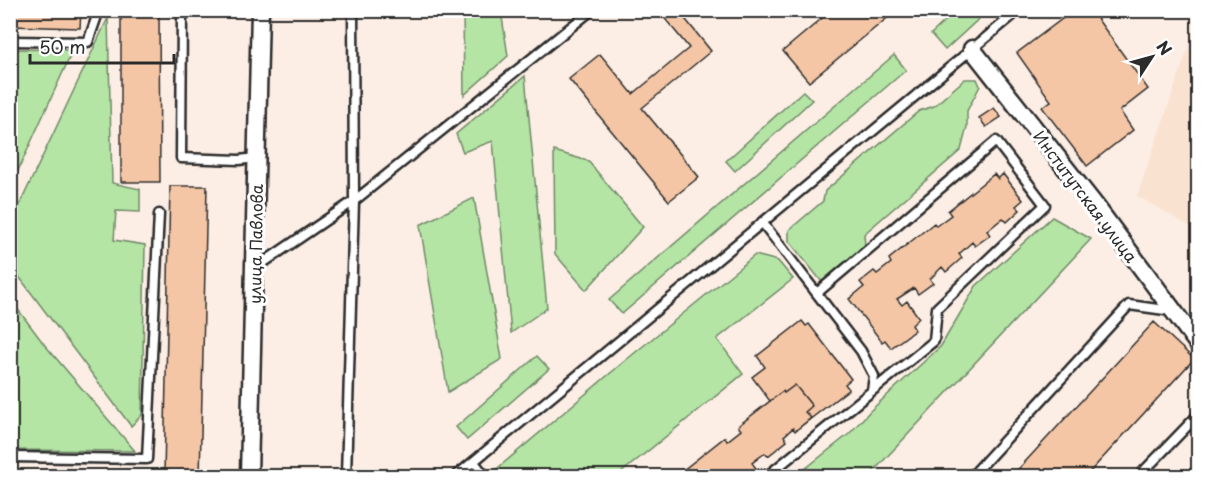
<svg xmlns="http://www.w3.org/2000/svg" width="1209" height="487" font-family="'Playpen Sans',sans-serif">
  <style>
    .built { fill: #fae2d1 }
    .green { fill: #b4e5a5; stroke: #708868; stroke-width: 1.5 }
    .building { fill: #f5c6a5; stroke: #2b2b2b; stroke-width: 1.5 }
    .lines { fill: none; stroke-linecap: round; stroke-linejoin: round }
    .service-casing { stroke: #2b2b2b; stroke-width: 13 }
    .minor-casing { stroke: #2b2b2b; stroke-width: 21 }
    .service { stroke: #fff; stroke-width: 8 }
    .minor { stroke: #fff; stroke-width: 16 }
    .labels { text-anchor: middle; dominant-baseline: central; stroke-width: 6; stroke-linejoin: round; paint-order: stroke }
    .street-label { font-size: 16px; fill: #2b2b2b; stroke: #fff }
  </style>
  <rect width="100%" height="100%" fill="#fceee4"/>
  <filter id="ink" filterUnits="userSpaceOnUse"><feTurbulence type="fractalNoise" baseFrequency=".0167" numOctaves="2"/><feDisplacementMap in="SourceGraphic" scale="12" xChannelSelector="R" yChannelSelector="G"/><feConvolveMatrix kernelMatrix="1 2 1 2 8 2 1 2 1" color-interpolation-filters="sRGB"/></filter>
  <g filter="url(#ink)">
    <path class="built" d="M1198,20V231L1137,196Z"/>
    <path class="green" d="M957,10L980,11L984,14L945,50L931,34Z
      M463,11H501L508,56L464,95Z
      M108,18L112,183L140,189V212L116,211L114,240L145,245L142,415L131,426L11,266V223Z
      M11,49L73,50L11,186L10,49Z
      M894,55L906,70L622,314L609,300Z
      M525,76L547,308L511,333L493,141L463,152L456,134Z
      M965,79H977L980,86L967,111V127L961,150L864,234L865,246L822,282L789,241V230L823,201L825,191L919,111L934,106Z
      M803,91L812,100L735,171L726,161Z
      M554,151L588,161L643,227L586,290L555,254Z
      M474,198L502,359L448,392L420,225Z
      M1052,217L1091,239L869,476H796L849,434L870,411L941,346L976,286Z
      M755,255L778,261L793,279L717,339L743,374L617,476H496L493,472L626,360Z
      M10,299L44,344L135,451L11,450Z
      M537,356L549,369L467,440L456,427Z"/>
    <path class="building" d="M10,10H81L80,28L10,26Z
      M121,10H159L160,182H121Z
      M658,10H678L711,51L642,108L699,177L669,201L569,79L600,54L633,94L689,48Z
      M832,10H897L809,82L783,51Z
      M1074,10H1091L1148,89L1120,111L1133,130L1087,166L1042,107L1051,101L1017,53Z
      M994,108L1001,117L986,127L979,118Z
      M994,174L998,179L1003,174L1023,200L1016,206L1020,210L1007,222L1003,218L987,231L990,235L975,246L972,242L959,254L962,258L946,272L942,267L930,279L933,283L918,294L914,288L897,299L902,305L907,301L919,318L912,325L915,330L891,348L885,340L882,342L849,299L864,287L860,282L874,271L877,274L891,263L889,259L934,223L936,226L951,215L948,211Z
      M170,186H207L200,476H164Z
      M802,321L806,326L809,324L851,379L845,384L849,389L795,431L793,428L784,436L787,441L768,456L765,453L752,463L756,468L745,476H685L682,471L725,437L727,441L741,430L738,426L770,401L752,377L765,367L757,356Z
      M1154,322L1194,359L1086,476H1012Z
      M795,385L812,406L805,412L811,418L795,431L793,428L784,436L787,441L768,456L765,453L752,463L756,468L745,476H685L682,471L725,437L727,441L741,430L738,426L783,391L784,393Z
      M10,475H29L81,476H10Z"/>
    <g class="lines">
      <g class="service-casing">
        <path id="service" d="M182,10L181,158L239,160L256,158
          M10,41L88,42L99,10
          M762,222L861,351L874,376L872,391L767,476
          M254,269L354,201L592,10
          M817,293L996,141L1045,205L937,308L934,341L872,391
          M10,457L147,459L159,214
          M474,462L485,476
          M346,476L354,201L353,10
          M456,476L1012,16L1016,10
          M972,476L1129,305L1172,311
          M1139,476L1198,415"/>
      </g>
      <g class="minor-casing">
        <path id="minor" d="M972,49L1097,208L1198,344
          M249,476L260,10"/>
      </g>
      <use href="#service" class="service"/>
      <use href="#minor" class="minor"/>
    </g>
  </g>
  <g class="labels">
    <g class="street-label">
      <text transform="translate(1086 196) rotate(53)">Институтская улица</text>
      <text transform="translate(255 244) rotate(-89)">улица Павлова</text>
    </g>
  </g>
  <rect width="1209" height="487" fill="none" stroke="#fff" stroke-width="36"/>
  <rect x="18" y="18" width="1173" height="451" fill="none" stroke="#2b2b2b" stroke-width="2" filter="url(#ink)"/>
  <g transform="translate(1152 57) rotate(54)" stroke="#ffffff" stroke-width="4.5" paint-order="stroke">
  <path d="M0-4.5L10 22L0 15L-10 22Z" fill="#2b2b2b"/>
  <text y="-9" font-size="16" font-weight="bold" text-anchor="middle" fill="#2b2b2b">N</text>
  </g>
  <path d="M30 54v9h144v-9" fill="none" stroke="#2b2b2b" stroke-width="3"/>
  <text x="39" y="54" font-size="18" fill="#2b2b2b" stroke="#ffffff" stroke-width="4.5" paint-order="stroke">50 m</text>
</svg>
